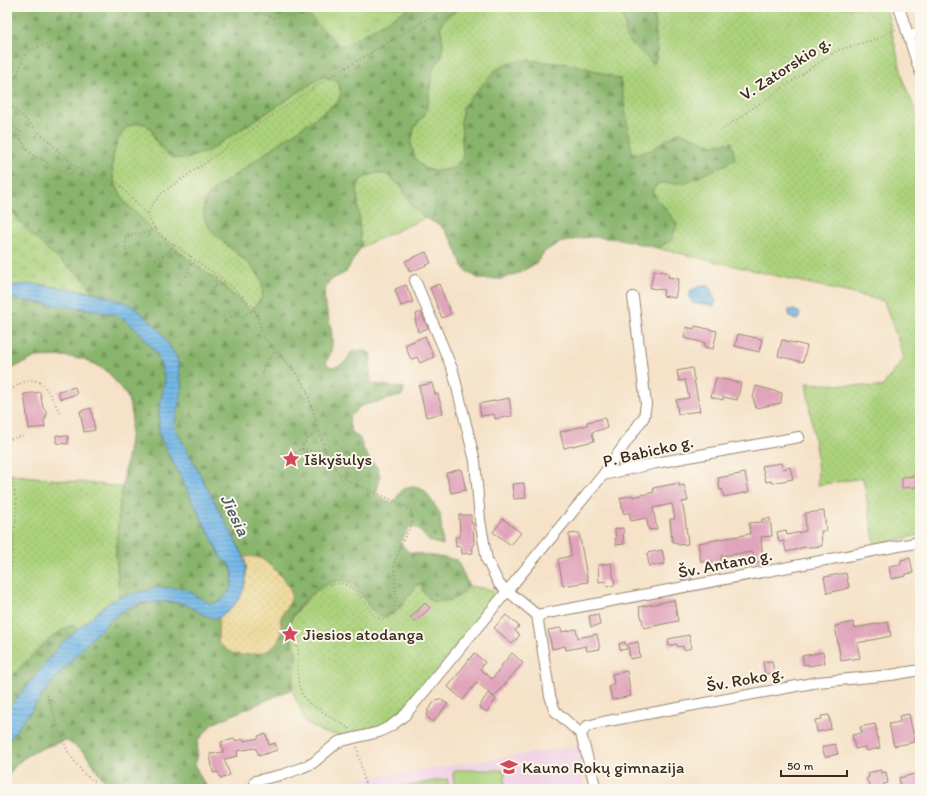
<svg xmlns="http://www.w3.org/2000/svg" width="927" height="796" font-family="Itim,sans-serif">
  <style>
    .built { fill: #f0d0e5 }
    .grass { fill: url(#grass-dots); stroke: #737e4d }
    .forest { fill: url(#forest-firs); stroke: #626f45; fill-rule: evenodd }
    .wetland { fill: url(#wetland-marsh); stroke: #737e4d }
    .sand { fill: url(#sand-dots); stroke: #94825e }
    .park { fill: url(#park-tufts); stroke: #737e4d }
    .garden { fill: #abd27c; stroke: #737e4d }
    .water { fill: url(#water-rules); stroke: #567083 }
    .building { fill: #e0a4bb }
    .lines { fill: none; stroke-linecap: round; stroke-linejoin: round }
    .street-casing { stroke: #988673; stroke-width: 12 }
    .path { stroke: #988673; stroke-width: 1.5; stroke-dasharray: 1 3; stroke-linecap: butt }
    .street { stroke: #fff; stroke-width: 10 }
    .labels { text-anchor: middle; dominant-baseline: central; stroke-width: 4; stroke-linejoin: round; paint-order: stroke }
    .street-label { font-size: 17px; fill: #3b2a1e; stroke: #fbf7ec }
    .poi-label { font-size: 17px; fill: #3b2a1e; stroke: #fbf7ec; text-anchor: start }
    .water-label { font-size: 18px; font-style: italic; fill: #4e5b65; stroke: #fbf7ec }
  </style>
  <defs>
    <pattern id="grass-dots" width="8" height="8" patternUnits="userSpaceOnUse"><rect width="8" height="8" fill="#abd27c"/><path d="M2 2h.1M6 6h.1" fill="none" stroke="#94b46b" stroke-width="1.8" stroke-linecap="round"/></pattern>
    <pattern id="forest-firs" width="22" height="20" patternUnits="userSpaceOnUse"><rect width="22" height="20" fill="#88b46c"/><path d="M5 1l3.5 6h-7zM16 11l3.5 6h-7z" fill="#709358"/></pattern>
    <pattern id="wetland-marsh" width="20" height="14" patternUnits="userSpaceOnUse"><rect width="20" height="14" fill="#abd27c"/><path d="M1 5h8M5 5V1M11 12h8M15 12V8" fill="none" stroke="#94b46b"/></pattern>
    <pattern id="sand-dots" width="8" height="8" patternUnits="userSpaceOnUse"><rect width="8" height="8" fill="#eeda9e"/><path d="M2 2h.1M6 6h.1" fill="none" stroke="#cdbb88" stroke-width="1.8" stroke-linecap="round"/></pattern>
    <pattern id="park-tufts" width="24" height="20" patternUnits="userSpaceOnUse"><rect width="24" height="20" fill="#abd27c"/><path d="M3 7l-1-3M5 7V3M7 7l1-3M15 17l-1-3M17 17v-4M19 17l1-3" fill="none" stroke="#94b46b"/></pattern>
    <pattern id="water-rules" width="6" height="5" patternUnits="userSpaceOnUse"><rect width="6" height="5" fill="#71b7e8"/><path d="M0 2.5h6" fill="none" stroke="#5e95bb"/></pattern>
  </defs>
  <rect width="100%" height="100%" fill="#fbf7ec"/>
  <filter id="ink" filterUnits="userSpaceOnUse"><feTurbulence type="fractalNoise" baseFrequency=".025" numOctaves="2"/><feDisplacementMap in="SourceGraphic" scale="8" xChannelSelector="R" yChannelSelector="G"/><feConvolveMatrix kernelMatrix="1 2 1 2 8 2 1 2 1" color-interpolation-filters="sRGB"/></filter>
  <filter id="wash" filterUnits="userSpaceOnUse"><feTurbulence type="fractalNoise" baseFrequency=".012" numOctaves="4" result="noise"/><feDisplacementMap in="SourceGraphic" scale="16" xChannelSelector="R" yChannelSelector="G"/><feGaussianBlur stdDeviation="0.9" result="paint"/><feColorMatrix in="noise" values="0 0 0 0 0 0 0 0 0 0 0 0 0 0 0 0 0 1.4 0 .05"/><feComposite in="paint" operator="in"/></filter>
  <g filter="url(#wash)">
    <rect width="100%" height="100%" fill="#f5e2c8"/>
    <path class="built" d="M579,746L584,789H294Z"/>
    <path class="grass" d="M461,7H620L626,28L657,55L654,7H886L904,83L920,122V535L875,545L863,478L818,485L817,458L806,383L882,387L904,358L884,301L657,248L672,240L652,191L658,183H685L713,146L679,132L653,149L639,154L632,152L620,79L552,63L527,60L461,122L463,158L454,168L439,171L425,169L415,158L411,144L414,128L425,114L429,99L430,84L433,69L441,57L443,43L440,26L445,18Z
      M323,76L338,81L341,92L339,101L211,192L219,238L258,272L263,284L262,297L251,311L226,288L156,234L124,201L114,181L112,169L113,156L118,139L127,127L137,123L146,124L152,131L155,141L208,151Z
      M376,173L386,174L401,186L412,206L425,218L361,247L357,188L361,179Z
      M7,474L122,487L119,509L116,552L119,597L107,604L78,630L73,625L12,676L7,684Z
      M340,580C355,583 352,587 361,594C370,600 387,606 397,611L418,584H421L423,591L431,601C448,603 459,599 469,586L492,590L497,598L405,707L379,726L345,736L324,733L306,723L292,689L295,647L288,634V630L290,621L300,607L318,588L331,582Z"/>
    <path class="forest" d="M7,7H461L445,18L440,26L443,43L441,57L433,69L430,84L429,99L425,114L414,128L411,144L415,158L425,169L439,171L454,168L463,158L461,121L463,106L496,70L511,62L527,60L577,65L620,79L632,152L639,154L653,149L679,132L713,145L732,142L735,160L685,183H658L652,191L677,224L672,240L657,248L620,239L594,237L581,238L559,243L545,251L536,263L521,272L502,279H479L464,269L452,240L440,225L425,218L412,206L401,186L386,174L376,173L361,179L357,188L361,247L346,272L329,281C327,285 324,291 324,295C326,318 340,340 326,362L328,366C341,369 346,362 351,352L360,350L370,353L371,358L370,371L371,384L404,388V392L401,396L361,406L350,416L349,423L351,431L360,439L364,450L370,460L377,467L380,477L376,495L393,503L403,489L412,487L419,488L425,491L440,513L443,545C439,544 434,543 430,541C422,536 420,525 409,527L400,543L409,552L457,560L469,586C459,599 448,603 431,601L423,591L421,584H418C409,593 401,614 386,616C367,618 364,587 347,581C326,575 292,608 288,627C286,635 293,639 295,646C298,659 293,676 292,689L212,724L198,741L195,766L203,782L211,789H106L105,782L85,753L66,740C43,748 16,755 7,780C7,773 5,746 8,741C12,731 27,716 34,707C58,677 104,610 143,604C155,602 170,601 182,604C195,607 205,619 219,617L218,642L271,650L279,639L281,632V620L283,613L288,607L290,602L288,585L279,573L265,561L257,557H244L174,426L182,389L177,358L132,305L92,292L86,281L47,250L26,229L11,210L7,209ZM323,76L338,82L341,92L339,101L211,192C175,236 275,257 262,297C261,301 254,307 251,311L226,288L156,234L124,201L114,181L112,169L113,156L118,139L127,127L137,123L146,124L152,131L155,140L165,153L173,158L186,159L208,151Z
      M620,7H654L657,55L654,64L625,37L626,28Z
      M12,299L99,311L120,316L139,331L157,354L165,379L159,412V435L222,559L230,565L233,573L232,588L221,601L210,604L196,596L156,588L119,597L116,552L119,509L130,439L132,413L127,396L107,371L84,359L62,356L36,357L7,371V300Z
      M73,625L78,630L62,643L7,710V684L12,676C28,660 52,632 73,625Z"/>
    <path class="wetland" d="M7,209L11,210L26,229L47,250L86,281L92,292L34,284L7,286Z"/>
    <path class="sand" d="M244,557C248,557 253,556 256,557C267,559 290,583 291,594C293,604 283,609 281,618C280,623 282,628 281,634C276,650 266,653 251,654C246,655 240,655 235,654C229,652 223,647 218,642L219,617L229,609L247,568Z"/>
    <path class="park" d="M301,7H411L341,47Z"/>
    <path class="garden" d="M455,770H502L505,772V789H454L453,773Z
      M447,779L449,786L434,789H390Z"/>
    <path class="water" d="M34,284L92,292L132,305L159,329L177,358L182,389L174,426L244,557C251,581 242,604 220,617C210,622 193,607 184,604C177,602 166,601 159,602C150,602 138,603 129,607C114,615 102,628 90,640C59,671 34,707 7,742V710L62,643L107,604L119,597L156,588H173L185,589L210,604L221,601L232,587L233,573L230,565L222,559L217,549L159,435V412L165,379L157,354L139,331L120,316L99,311L12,299L7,300V286Z
      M702,285C712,284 712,295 716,302L714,306L706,304H693C689,300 689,296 690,291Z
      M789,310H794L800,313L799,318L796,320C791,319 788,315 789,310Z"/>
    <g id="blocks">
      <path class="building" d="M426,252L431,263L410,272L405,261Z
        M654,270L669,273L668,277L679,279L675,298L663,296L664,290L650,288Z
        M439,284L451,314L442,318L430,288Z
        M406,285L413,302L401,306L395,289Z
        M421,312L428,328L418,332L415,319H417L416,314Z
        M695,326L717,331L713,349L704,347L705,343L684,338L686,327L694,329Z
        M738,334L762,339L759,352L735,346Z
        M425,336L434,357L420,363L417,357L411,360L405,345Z
        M782,340L807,346L803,362L778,356Z
        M692,368L700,411L678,414L676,400L689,398L685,380L679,381L677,371Z
        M716,378L741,383L737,400L723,397V400L711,397Z
        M432,383L435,394H438L443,413L426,417L419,386Z
        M756,386L782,393L781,403L756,408L753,398Z
        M75,387L77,394L60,399L58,391Z
        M40,392L43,408L46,411L47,415L44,421L45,427L29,429L24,394Z
        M509,398L512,416L495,419L494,414L481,416L479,404Z
        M91,408L95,430L84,432L80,411Z
        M605,418L607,428L592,432L594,441L564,448L560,432L587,425V422Z
        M56,435L68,436V444L56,443Z
        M781,463L783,469L790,467L793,479L771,483V481L766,482L762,466Z
        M461,469L466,490L451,493L446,473Z
        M745,473L749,492L724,497L722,489L720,490L718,478Z
        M916,476L917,487L902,488V477Z
        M524,483L526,498L514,499L512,484Z
        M679,483V486L684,485L688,501L682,502L685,517L688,544L679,545L672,541L670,519H675L672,504L653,508L657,529L649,530L646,518L631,521L629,512L624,514L620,498L633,495V497L654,492L653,488Z
        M824,511L826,531H821L822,546L800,548V549L786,552L784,541L779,542L777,532L786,530L787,535L806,531L805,513Z
        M459,515H471V523H473L474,545H472L473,553L462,554L461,546L456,547L455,537H460Z
        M770,518L772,536L761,537L763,563H754L753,552L721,556L722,566L713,567L712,561L701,562L698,543L750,534L749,523L762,522V519Z
        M503,519L521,533L511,545L493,532Z
        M623,528L624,544L616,545L615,529Z
        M579,533L588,582L563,586L558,559L571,556L569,534Z
        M662,550L665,564L649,566L647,553Z
        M910,558L913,573L906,574V576L891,579L889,566L901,564V560Z
        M611,563L615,585L607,587L606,581L599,582L598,565Z
        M690,568L692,579L682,581L680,570Z
        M846,573L849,588L827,593L824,577Z
        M674,600L678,621L644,628L639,607Z
        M425,603L430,608L415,622L410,618Z
        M598,614L600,625L591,627L589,616Z
        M506,615L519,626L515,631L520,635L512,644L494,628Z
        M853,622L854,628L888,622L891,636L857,643L860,658L841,661L835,626Z
        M561,628L562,632L576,629L578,638L597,634L600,649L587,651L586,646L566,650L565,646L552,649L548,630Z
        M689,635L692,648L684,650L683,646L678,647L677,644L669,646L668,639Z
        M625,642L627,649L620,650L619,644Z
        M638,642L640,657L630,659L628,644Z
        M823,652L825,663L809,666L808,664L804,665L802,656Z
        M474,653L485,662L480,669L492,679L502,667L501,666L512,653L523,663L494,697L477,682L463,700L448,687Z
        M772,661L774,673L765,674L763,662Z
        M627,671L631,696L612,700L609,686L614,685L612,674Z
        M488,693L496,699L487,712L479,707Z
        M440,699L448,704L433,722L426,716L429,712L427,711L436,700L438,701Z
        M909,714L915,742L894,746L889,724L900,722L899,716Z
        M829,715L831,729L817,732L815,720L822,719L821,716Z
        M875,724L880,748L866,751L865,747L855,749L852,735L862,733L860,727Z
        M266,734L269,745L275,743L277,750L259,756L256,748L237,751L238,756L224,759L230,775L221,779L218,772L213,773L210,754L223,752L221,742L235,739V741L244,739V741L259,738L258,736Z
        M835,744L838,754L825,757L822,747Z
        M881,770V773L886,772L888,783L883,784L884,789H872L866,779L869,777L868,773Z
        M915,774L916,777L920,776V789H901L899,778Z"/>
    </g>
  </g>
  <g filter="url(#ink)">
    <use href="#blocks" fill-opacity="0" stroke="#988673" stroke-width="1"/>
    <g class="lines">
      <g class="street-casing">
        <path id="street" d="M899,7L920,72
          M908,36L920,33
          M415,280L453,371L475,461L480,520L487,560L499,584L537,615L550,696L555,711L581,734L596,789
          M603,475L644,417L646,404L633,297
          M537,615L920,542
          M581,734L587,726L603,722L818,682L891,675L920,670
          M255,781L285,774L301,768L313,763L338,742L379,732L391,726L405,715L603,475L656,463L799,437"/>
      </g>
      <path class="path" d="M220,7L238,9L245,11L249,10L252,8H259V13C263,14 270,17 275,17C280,16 290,14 294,15L315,7
        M7,95L8,94L9,81L12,76L16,77L17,76L24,56L30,50L63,39L69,34L73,13L77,10L90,7
        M7,102L77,168L118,183L148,216
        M7,117L10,123L20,132L19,136L26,148L33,155L44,160L53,170L61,171L68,175L77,168
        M723,129L836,51L879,38L896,29
        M126,251L125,239L133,233C142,234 147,234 155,228
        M155,260L166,254L174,244
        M190,265V255
        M186,276L190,265L197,261
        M215,286L216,275
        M208,295C211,287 219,285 227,282
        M223,316L241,317L245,314L255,310
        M263,374C262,365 270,358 275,351
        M7,393C39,366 45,386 61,414
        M7,440L23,436
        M301,449C304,440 312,436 318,430
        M291,459L293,454L301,449L313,451L324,448
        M7,464L13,483L17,506L8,601L7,629
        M47,695L68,752L83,773L94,781L99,789
        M350,729L309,703C297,690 297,677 298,660C298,657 299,652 298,648C296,641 289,637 290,629C291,620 302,609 308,602C315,593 324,585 335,584C367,579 367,636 394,614L396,600L394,563L404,538L412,524L413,517L411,511L404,505L351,482L339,474L326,453L306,388L293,369L263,337L257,315L254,308L229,284L162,236L152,224L149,219L148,212L151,206L162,193C211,159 258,124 307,92C353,62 401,35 448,7
        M357,747L366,789"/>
      <use href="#street" class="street"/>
    </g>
  </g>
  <defs>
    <g id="sight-bare" transform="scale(1.38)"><path d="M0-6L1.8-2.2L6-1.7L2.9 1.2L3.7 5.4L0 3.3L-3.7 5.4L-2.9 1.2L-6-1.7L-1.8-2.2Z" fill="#d1495b" stroke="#fbf7ec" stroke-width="2.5" paint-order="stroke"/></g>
    <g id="school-bare" transform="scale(1.38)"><path d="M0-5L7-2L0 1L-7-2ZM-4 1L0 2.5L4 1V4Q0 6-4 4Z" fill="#d1495b" stroke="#fbf7ec" stroke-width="2.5" paint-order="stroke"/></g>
  </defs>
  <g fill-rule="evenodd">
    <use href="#sight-bare" x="291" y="459"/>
    <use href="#sight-bare" x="290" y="634"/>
    <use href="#school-bare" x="509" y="767"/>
  </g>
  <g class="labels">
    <g class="street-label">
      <text transform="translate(785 68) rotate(-33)">V. Zatorskio g.</text>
      <text transform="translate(648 451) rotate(-13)">P. Babicko g.</text>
      <text transform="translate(725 563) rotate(-11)">Šv. Antano g.</text>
      <text transform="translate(745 679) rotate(-10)">Šv. Roko g.</text>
    </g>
    <g class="poi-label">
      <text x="304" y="459">Iškyšulys</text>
      <text x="303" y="634">Jiesios atodanga</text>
      <text x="522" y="767">Kauno Rokų gimnazija</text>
    </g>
    <g class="water-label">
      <text transform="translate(235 515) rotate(64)">Jiesia</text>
    </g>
  </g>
  <rect width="927" height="796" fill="none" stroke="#fbf7ec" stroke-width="24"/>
  <path d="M781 770v6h66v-6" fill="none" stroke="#3b2a1e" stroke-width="2"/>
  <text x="787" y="770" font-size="12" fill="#3b2a1e" stroke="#fbf7ec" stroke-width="3" paint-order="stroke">50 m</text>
</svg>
